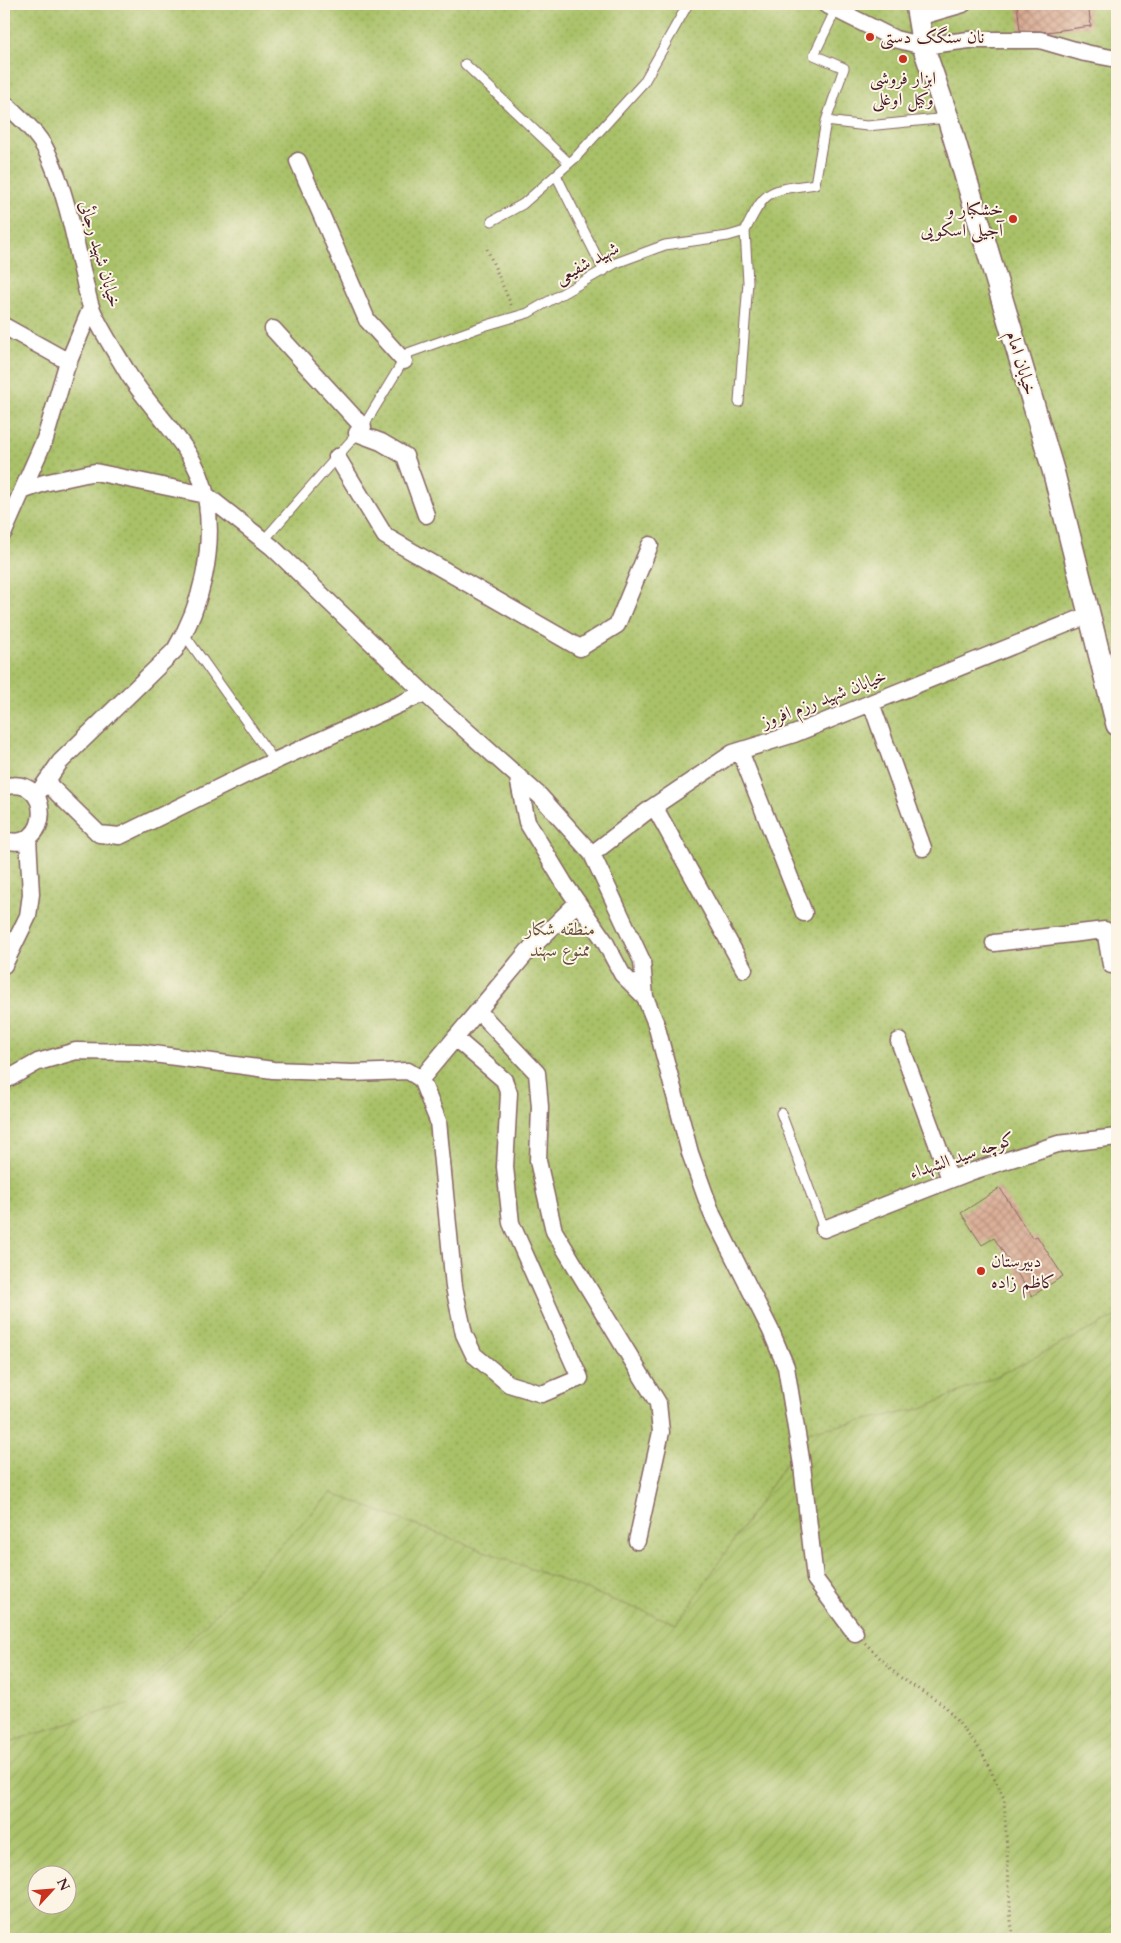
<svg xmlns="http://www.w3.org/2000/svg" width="1121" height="1943" font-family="Cardo,Amiri,serif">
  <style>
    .park { fill: url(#park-dots); stroke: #7a7049; fill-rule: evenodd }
    .garden { fill: url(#garden-furrows); stroke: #7a7049; fill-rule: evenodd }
    .building { fill: url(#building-cross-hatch) }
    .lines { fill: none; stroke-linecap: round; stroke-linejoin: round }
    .service-casing { stroke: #866564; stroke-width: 11 }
    .minor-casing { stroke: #866564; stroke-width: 19 }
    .tertiary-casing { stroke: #866564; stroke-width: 24 }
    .path { stroke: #866564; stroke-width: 3; stroke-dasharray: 1 4; stroke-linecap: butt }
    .service { stroke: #fff; stroke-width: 9 }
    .minor { stroke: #fff; stroke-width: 16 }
    .tertiary { stroke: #fff; stroke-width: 21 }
    .poi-dot { fill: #c8321e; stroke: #fcf5e5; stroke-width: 2 }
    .labels { text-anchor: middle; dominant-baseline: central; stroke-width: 4; stroke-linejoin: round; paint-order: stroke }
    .poi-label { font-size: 18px; fill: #4a1f2b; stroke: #fcf5e5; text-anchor: start }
    .street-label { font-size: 18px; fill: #4a1f2b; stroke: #fcf5e5 }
    .park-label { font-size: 18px; fill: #66503d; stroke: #fcf5e5 }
  </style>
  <defs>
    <pattern id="park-dots" width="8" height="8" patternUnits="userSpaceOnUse" patternTransform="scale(1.25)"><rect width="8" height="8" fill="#a9c167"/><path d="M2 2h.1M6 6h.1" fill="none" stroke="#93a55a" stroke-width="1.8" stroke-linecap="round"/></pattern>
    <pattern id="garden-furrows" width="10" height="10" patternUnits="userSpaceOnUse" patternTransform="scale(1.25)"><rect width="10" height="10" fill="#a9c167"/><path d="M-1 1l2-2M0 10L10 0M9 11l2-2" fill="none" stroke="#93a55a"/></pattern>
    <pattern id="building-cross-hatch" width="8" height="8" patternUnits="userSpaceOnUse" patternTransform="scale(1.25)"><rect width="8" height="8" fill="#d6a58c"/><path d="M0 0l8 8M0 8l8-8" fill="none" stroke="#b08673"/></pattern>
  </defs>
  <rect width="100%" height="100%" fill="#fcf5e5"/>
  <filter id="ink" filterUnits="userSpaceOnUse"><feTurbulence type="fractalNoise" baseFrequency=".02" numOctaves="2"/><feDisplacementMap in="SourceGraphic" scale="10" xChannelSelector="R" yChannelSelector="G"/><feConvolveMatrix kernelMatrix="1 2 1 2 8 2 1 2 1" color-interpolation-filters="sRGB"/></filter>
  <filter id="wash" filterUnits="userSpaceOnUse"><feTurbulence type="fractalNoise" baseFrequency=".0096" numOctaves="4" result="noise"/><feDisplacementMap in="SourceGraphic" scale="20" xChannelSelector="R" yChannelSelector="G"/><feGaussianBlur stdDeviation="1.12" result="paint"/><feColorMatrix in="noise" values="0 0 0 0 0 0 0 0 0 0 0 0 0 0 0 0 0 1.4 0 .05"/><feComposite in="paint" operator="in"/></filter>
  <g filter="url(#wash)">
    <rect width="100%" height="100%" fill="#f5e7cd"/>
    <path class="park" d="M4,4H1117V1939H4ZM38,1876H68V1906H38Z"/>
    <path class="garden" d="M1117,1316V1590L1114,1592L1117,1601V1939H4V1744L130,1703L331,1493L677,1624L807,1432L920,1409L999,1375ZM38,1876H68V1906H38Z"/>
    <g id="blocks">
      <path class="building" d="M1017,4H1088L1091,26L1047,32L1020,30Z
        M1000,1188L1032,1238L1037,1236L1063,1276L1032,1296L994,1238L982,1245L961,1213Z"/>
    </g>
  </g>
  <g filter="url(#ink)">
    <use href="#blocks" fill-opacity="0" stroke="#866564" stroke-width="1"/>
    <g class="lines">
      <g class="service-casing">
        <path id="service" d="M465,64L569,163
          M826,121L844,68L814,55L836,9
          M556,175L604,271
          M492,221L523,204L575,158L644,82L688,4
          M739,402L748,282L745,231
          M264,540L363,427L408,353L484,326L528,313L616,263L665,245L728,236L745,231C767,186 769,191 815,184L826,121L867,126L948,118
          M184,634L275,762
          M781,1113L824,1229"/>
      </g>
      <g class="minor-casing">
        <path id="minor" d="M825,4L895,39L923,46L969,40H1040L1085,53L1117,59
          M918,17L963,4
          M4,103C20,117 39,134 48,154C64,187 74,234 82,270C85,282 87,295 91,307C97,324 116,353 126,370C149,410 199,450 206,497C215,549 202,605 175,650L60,762L36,796
          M298,161L367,320L404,361
          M4,326L69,362
          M273,329L363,427
          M357,433L381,442L405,456L426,515
          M337,457L385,536L580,648L617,625L650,545
          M22,491L45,439L66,368L91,308
          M4,532L22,491L44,483L95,472L206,495L272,547L424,693L540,796L592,854L642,961L645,997L656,1024L690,1153L712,1214L771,1331L786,1367L802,1465L815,1579L855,1633
          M871,703L923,848
          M740,751L804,913
          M518,778L527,822L564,883L604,940L622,974L645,997
          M46,782L99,834L120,836L253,771L424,693
          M4,787C54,773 52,854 4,840
          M654,806L744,969
          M592,854L650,809L733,753L794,734L1089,615
          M994,943L1105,930L1111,965L1117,964
          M4,965L28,916L31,894L28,838
          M478,1011L537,1073L540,1107L538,1161L554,1231L658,1403L661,1432L637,1541
          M899,1041L950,1179
          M421,1079L528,951L577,903
          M4,1081L38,1062L76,1051L138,1052L273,1070L352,1073L408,1071L421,1079L438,1121L454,1287L464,1334L474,1355L509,1384L542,1394L580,1378L511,1223L505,1167L509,1093L504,1080L455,1038
          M824,1229L970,1172L1058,1144L1117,1137"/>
      </g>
      <g class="tertiary-casing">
        <path id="tertiary" d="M916,4L923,46L948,118L1053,470L1117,725"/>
      </g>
      <path class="path" d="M487,249L512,307
        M865,1643L898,1676L946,1707L981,1751L1004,1798L1011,1922L1014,1939"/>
      <use href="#service" class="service"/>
      <use href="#minor" class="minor"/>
      <use href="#tertiary" class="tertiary"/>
    </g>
  </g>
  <g class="poi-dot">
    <circle cx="870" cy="37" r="5"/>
    <circle cx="903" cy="59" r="5"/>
    <circle cx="1013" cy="219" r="5"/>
    <circle cx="981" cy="1271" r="5"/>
  </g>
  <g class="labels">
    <g class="poi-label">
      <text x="880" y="37">نان سنگک دستی</text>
      <text x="903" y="78" text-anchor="middle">ابزار فروشی<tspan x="903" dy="21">وکیل اوغلی</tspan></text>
      <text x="1003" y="209" text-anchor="end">خشکبار و<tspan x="1003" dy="21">آجیلی اسکویی</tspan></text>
      <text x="991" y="1261">دبیرستان<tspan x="991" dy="21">کاظم زاده</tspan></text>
    </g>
    <g class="street-label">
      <text transform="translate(100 254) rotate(74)">خیابان شهید رجائی</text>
      <text transform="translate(587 263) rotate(-28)">شهید شفیعی</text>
      <text transform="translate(1021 363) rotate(73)">خیابان امام</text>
      <text transform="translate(824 699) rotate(-21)">خیابان شهید رزم افروز</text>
      <text transform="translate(962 1156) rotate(-19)">کوچه سید الشهداء</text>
    </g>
    <g class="park-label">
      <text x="560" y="929">منطقه شکار<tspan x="560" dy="21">ممنوع سهند</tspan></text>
    </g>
  </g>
  <rect width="1121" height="1943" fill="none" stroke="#fcf5e5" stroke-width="20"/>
  <g transform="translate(52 1890) rotate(64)"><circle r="24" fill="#fcf5e5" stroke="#b59f9b"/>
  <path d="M0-4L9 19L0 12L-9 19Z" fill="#c8321e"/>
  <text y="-8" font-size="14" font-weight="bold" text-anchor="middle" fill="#4a1f2b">N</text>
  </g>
</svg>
